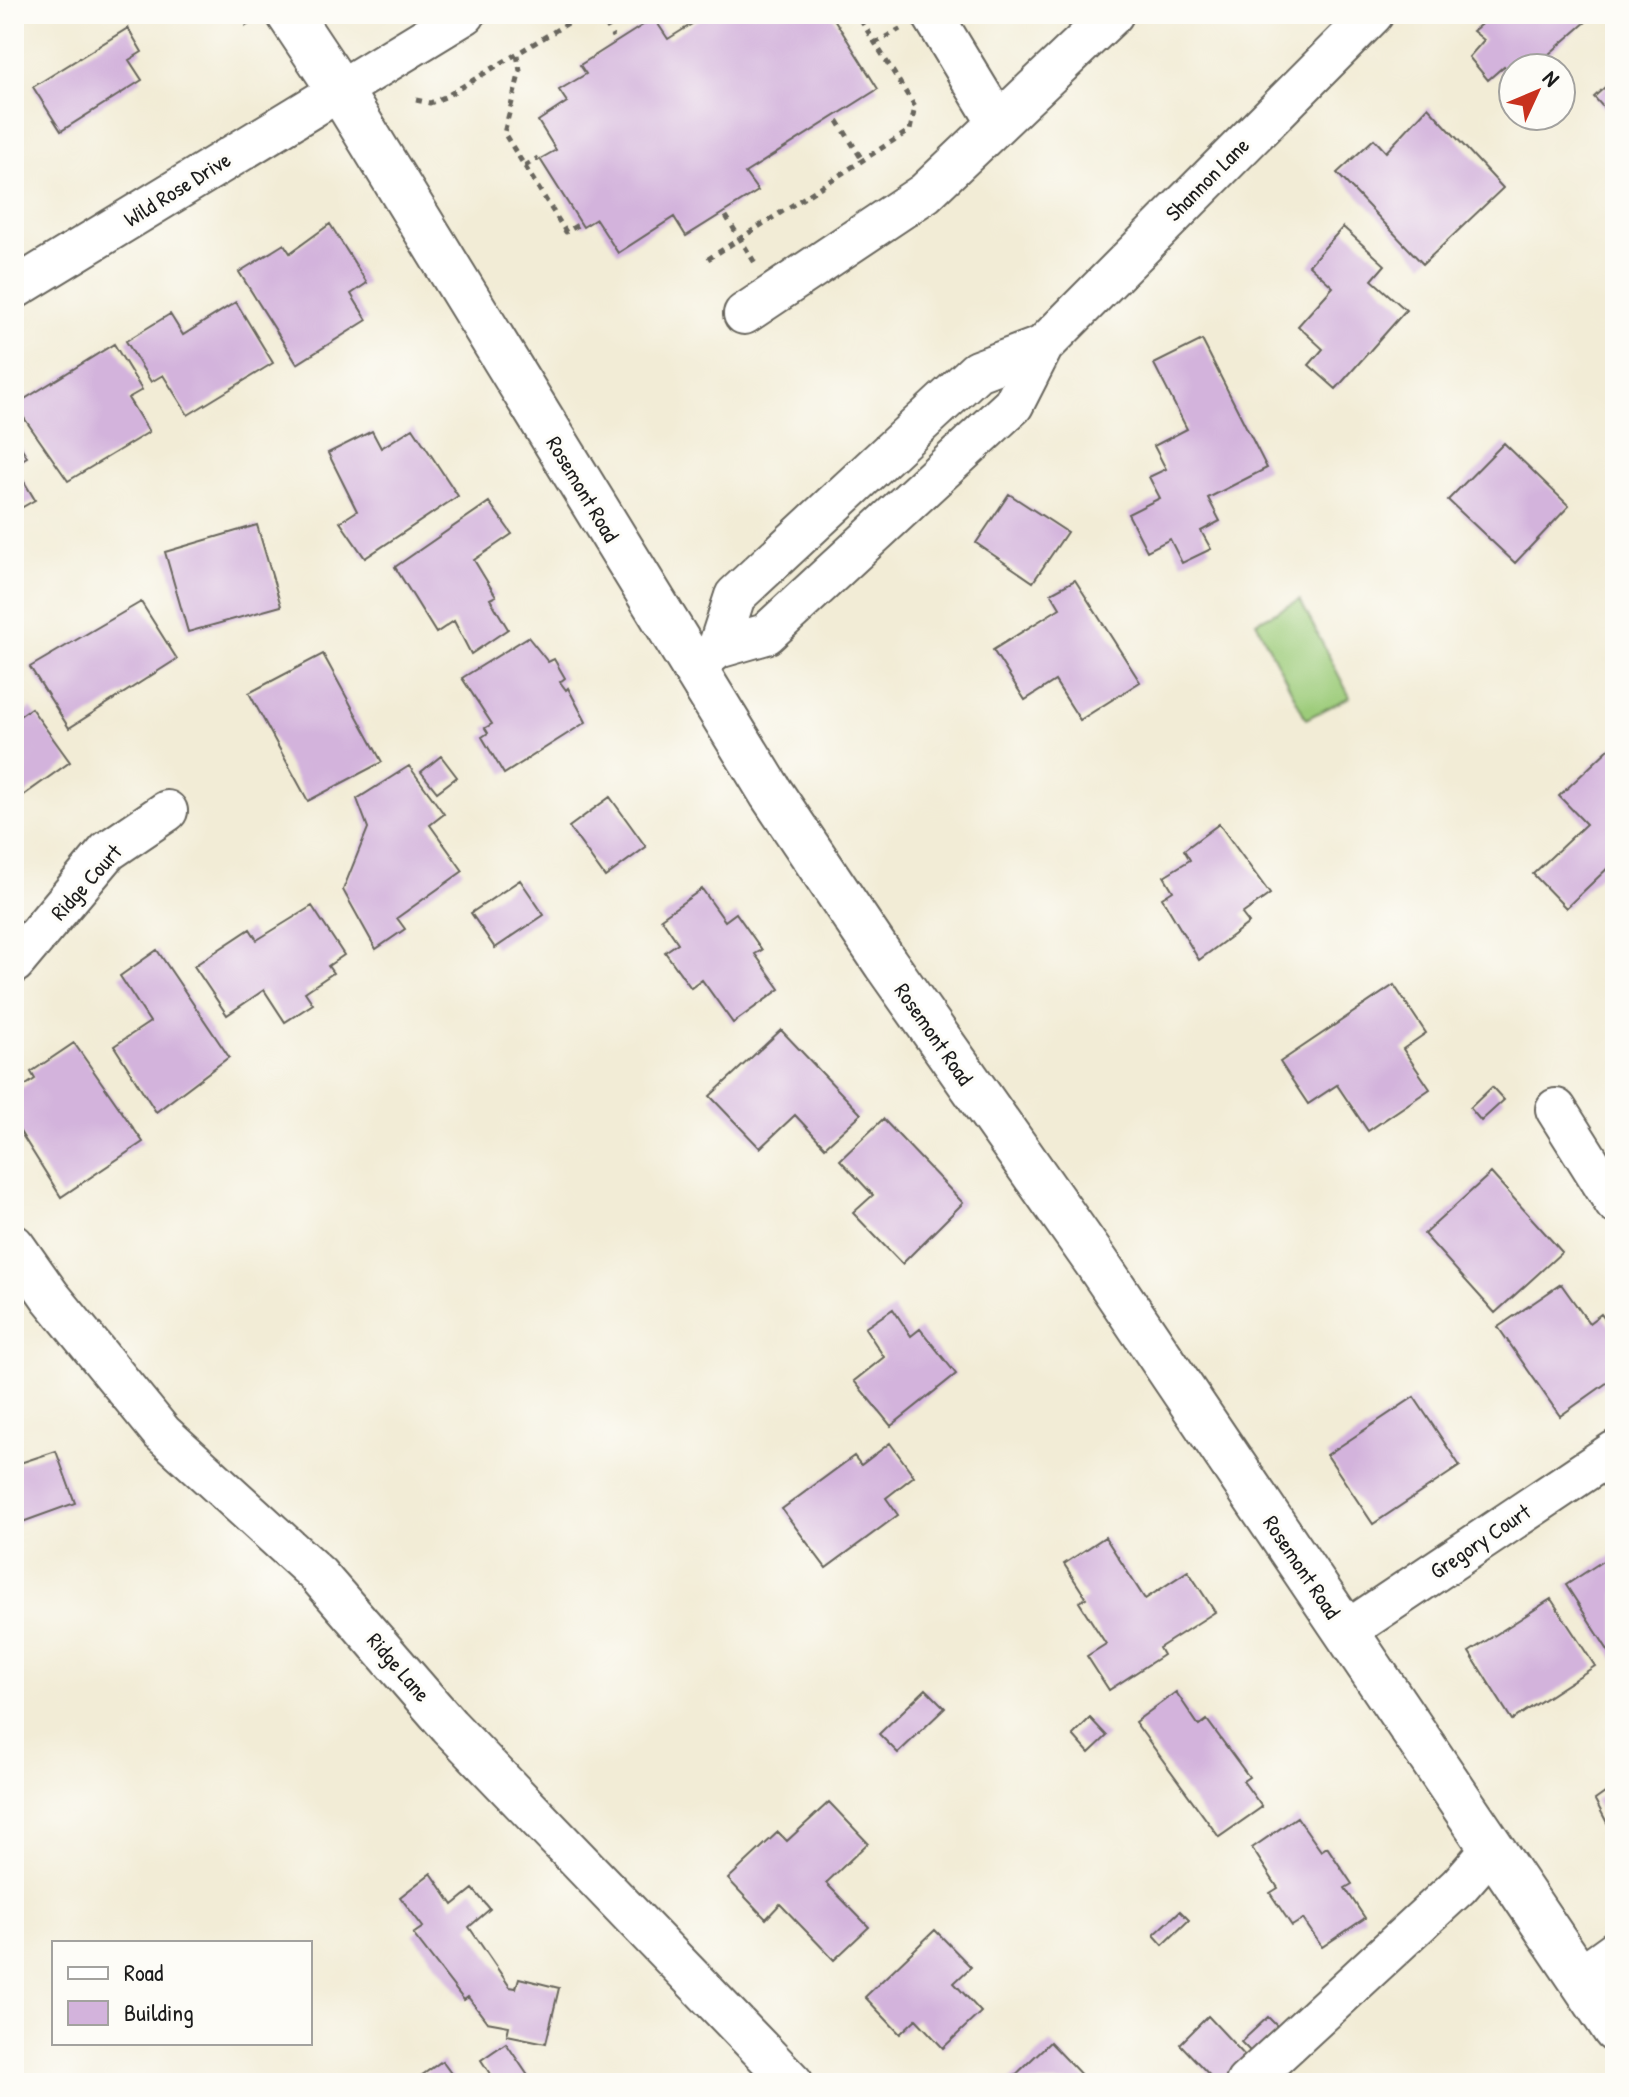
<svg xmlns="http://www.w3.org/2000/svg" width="1629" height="2097" font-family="'Patrick Hand',sans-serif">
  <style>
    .green { fill: #9dcc7a; stroke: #5c744b; stroke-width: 2 }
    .building { fill: #d3b3dc }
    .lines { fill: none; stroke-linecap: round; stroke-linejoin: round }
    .minor-casing { stroke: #67655d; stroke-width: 44 }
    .major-casing { stroke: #67655d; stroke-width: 48 }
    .path { stroke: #67655d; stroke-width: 5; stroke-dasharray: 6 6; stroke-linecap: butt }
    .minor { stroke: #fff; stroke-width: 40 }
    .major { stroke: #fff; stroke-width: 44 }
    .labels { text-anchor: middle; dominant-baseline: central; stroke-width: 6; stroke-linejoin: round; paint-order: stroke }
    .street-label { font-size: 22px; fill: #1c1c1c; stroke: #fdfcf7 }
  </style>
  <rect width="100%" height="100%" fill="#fdfcf7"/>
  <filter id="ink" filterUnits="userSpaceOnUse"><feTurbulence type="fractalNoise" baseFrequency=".0125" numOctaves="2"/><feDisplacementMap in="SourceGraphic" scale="16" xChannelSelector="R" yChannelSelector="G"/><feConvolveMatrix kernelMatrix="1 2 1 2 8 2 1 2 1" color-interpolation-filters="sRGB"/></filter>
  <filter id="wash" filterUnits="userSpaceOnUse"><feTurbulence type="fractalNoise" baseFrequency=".006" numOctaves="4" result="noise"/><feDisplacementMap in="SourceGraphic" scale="32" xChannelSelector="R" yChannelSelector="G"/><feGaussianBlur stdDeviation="1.8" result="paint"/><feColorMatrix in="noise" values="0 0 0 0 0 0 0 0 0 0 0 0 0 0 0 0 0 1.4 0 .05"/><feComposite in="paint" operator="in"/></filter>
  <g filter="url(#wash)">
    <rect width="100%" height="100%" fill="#f2ecd6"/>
    <path class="green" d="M1300,600L1350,697L1306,719L1256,622Z"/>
    <g id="blocks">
      <path class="building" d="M708,14H831L878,89L745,173L758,191L686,236L674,217L618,253L596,219L583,227L540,159L556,150L538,121L567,102L559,90L586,74L580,65L654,18L668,39Z
        M1493,14H1595L1533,68H1513V76L1504,66L1488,80L1469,57L1484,40L1473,31Z
        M128,28L142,52L129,60L142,80L61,131L33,87Z
        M1615,78V120L1594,97Z
        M1428,107L1503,188L1423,264L1337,173L1374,139L1386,152Z
        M330,224L367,283L351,294L367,320L297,364L239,272L284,244L290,253Z
        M1343,227L1385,265L1372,280L1406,310L1336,389L1309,365L1323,349L1298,326L1333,287L1309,265Z
        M236,302L273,363L188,415L163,375L151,382L126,341L170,314L183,335Z
        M1202,340L1267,468L1208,498L1220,521L1201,531L1211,549L1182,563L1170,539L1147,551L1128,514L1160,498L1149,477L1166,469L1154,446L1187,429L1154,364Z
        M114,344L142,390L128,398L149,432L68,481L15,405Z
        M413,428L458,496L365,558L340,522L357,511L328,453L372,431L381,448Z
        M14,435L27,457L14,465L35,500L14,512Z
        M1504,443L1569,506L1515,563L1448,500Z
        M1009,494L1067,532L1033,582L976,543Z
        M489,502L512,534L474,560L496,596L490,599L508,629L471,654L454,621L436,633L395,567Z
        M257,525L281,606L188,632L165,552Z
        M1075,580L1140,682L1080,720L1055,681L1025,700L993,650L1060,608L1051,593Z
        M141,602L177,659L69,728L30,667Z
        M528,637L548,662L554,659L565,678L560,682L566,690L568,688L586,722L504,774L482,737L488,733L485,728L492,724L462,678Z
        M323,654L382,762L308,801L249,693Z
        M31,708L70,762L14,802V720Z
        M1611,747L1615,751V861L1566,908L1533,874L1586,824L1559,796Z
        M441,756L457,777L437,792L421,772Z
        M409,766L444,814L430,825L463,871L397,918L405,929L376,949L343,890L368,828L357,799Z
        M610,797L646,847L605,877L569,827Z
        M1219,824L1270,894L1242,914L1249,923L1199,960L1162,898L1173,891L1164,876L1190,860L1184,850Z
        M520,880L544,915L495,948L471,913Z
        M702,889L725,921L736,913L762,950L755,954L780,989L733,1023L702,980L691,988L665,952L678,943L661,918Z
        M312,906L344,955L328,966L333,973L305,992L313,1004L285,1022L264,990L227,1015L194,966L250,929L257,940Z
        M157,950L229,1057L156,1112L114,1046L150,1022L120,976Z
        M1394,985L1426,1033L1403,1049L1430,1089L1368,1131L1337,1085L1308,1104L1280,1062Z
        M781,1030L861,1114L825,1147L795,1115L760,1148L710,1096Z
        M74,1043L143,1142L61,1197L14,1122V1093L35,1079L31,1072Z
        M1492,1087L1504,1100L1481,1121L1470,1108Z
        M883,1119L963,1203L902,1264L853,1213L873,1195L840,1160Z
        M1491,1173L1562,1252L1495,1313L1424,1234Z
        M1561,1284L1589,1323L1601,1314L1615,1333V1377L1560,1416L1498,1327Z
        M893,1309L911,1336L920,1329L956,1374L891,1426L854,1381L884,1357L865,1328Z
        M1414,1397L1460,1466L1373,1524L1327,1455Z
        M890,1443L914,1476L886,1498L898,1515L826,1568L782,1509L854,1456L861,1465Z
        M56,1451L75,1503L14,1525V1465Z
        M1105,1537L1145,1599L1188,1571L1215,1612L1159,1648L1163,1655L1109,1690L1087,1656L1106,1644L1079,1602L1086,1598L1064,1564Z
        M1615,1553V1661L1566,1585Z
        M1551,1599L1595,1666L1512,1720L1469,1652Z
        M926,1689L945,1708L898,1753L879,1734Z
        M1176,1692L1199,1726L1207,1720L1249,1777L1243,1781L1262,1807L1219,1837L1135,1722Z
        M1090,1718L1107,1736L1089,1753L1073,1735Z
        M1615,1786V1838L1595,1800Z
        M829,1802L868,1843L826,1883L869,1927L834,1960L780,1904L766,1919L728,1879L778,1832L787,1841Z
        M1297,1817L1321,1851L1327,1847L1352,1884L1345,1888L1365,1918L1322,1947L1303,1919L1292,1926L1270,1893L1278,1888L1252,1848Z
        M431,1873L453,1905L473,1889L490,1909L469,1927L510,1987L516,1988L519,1978L559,1988L546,2043L507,2035L509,2026L487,2022L468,1997L464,2000L413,1934L423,1927L400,1897Z
        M1180,1911L1189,1920L1163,1945L1154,1935Z
        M935,1930L971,1967L954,1983L981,2012L943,2048L916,2019L900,2034L865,1997Z
        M1208,2016L1249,2060L1225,2083H1217L1180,2044Z
        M1268,2017L1280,2029L1253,2054L1241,2042Z
        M1050,2042L1089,2083H1007Z
        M506,2043L533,2083H496L481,2060Z
        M442,2061L458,2083H411Z"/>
    </g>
  </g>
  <g filter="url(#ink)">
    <use href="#blocks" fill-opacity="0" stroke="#67655d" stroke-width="2"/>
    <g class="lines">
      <g class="minor-casing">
        <path id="minor" d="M932,14L998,123
          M14,289L465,14
          M744,314L925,193L1113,14
          M718,648L735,596L977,371L1043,346
          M692,668L718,648L766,634L1013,405L1043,346L1373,14
          M14,963L108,851L167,811
          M1556,1109L1615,1203
          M14,1245L50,1296L162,1433L318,1575L449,1726L793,2083
          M1345,1632L1615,1451
          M1579,1977L1615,1951
          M1246,2083L1459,1886L1492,1848"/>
      </g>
      <g class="major-casing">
        <path id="major" d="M289,14L339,89L771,793L886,964L1097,1263L1615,2030"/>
      </g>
      <path class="path" d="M241,14L248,26
        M600,14L613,37
        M875,43L900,29
        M517,55L520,71L504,133L566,232L578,225
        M416,100L430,103L445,97L583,14
        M838,121L863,161
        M525,166L538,158
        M726,216L755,263
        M708,259L910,130L915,107L857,14"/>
      <use href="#minor" class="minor"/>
      <use href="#major" class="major"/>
    </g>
  </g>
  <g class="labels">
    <g class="street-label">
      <text transform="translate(1207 179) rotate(-45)">Shannon Lane</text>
      <text transform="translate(177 189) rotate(-32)">Wild Rose Drive</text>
      <text transform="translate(583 489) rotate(59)">Rosemont Road</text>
      <text transform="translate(86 882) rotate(-48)">Ridge Court</text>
      <text transform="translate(934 1034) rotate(55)">Rosemont Road</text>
      <text transform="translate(1480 1541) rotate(-34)">Gregory Court</text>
      <text transform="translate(1302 1567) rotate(56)">Rosemont Road</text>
      <text transform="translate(399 1667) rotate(49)">Ridge Lane</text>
    </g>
  </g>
  <rect width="1629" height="2097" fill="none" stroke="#fdfcf7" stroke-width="48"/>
  <rect x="52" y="1941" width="260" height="104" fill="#fdfcf7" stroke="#a3a29f" stroke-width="2"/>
  <rect x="68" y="1967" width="40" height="12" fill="#ffffff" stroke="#a3a29f" stroke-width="2"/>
  <text x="124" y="1981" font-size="24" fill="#1c1c1c">Road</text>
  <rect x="68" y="2001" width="40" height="24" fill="#d3b3dc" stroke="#a3a29f" stroke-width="2"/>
  <text x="124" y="2021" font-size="24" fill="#1c1c1c">Building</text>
  <g transform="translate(1537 92) rotate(46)"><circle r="38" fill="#fdfcf7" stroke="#a3a29f" stroke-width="2"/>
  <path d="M0-6L14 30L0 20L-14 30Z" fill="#c8321e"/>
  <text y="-12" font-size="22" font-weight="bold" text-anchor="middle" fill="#1c1c1c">N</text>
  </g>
</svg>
